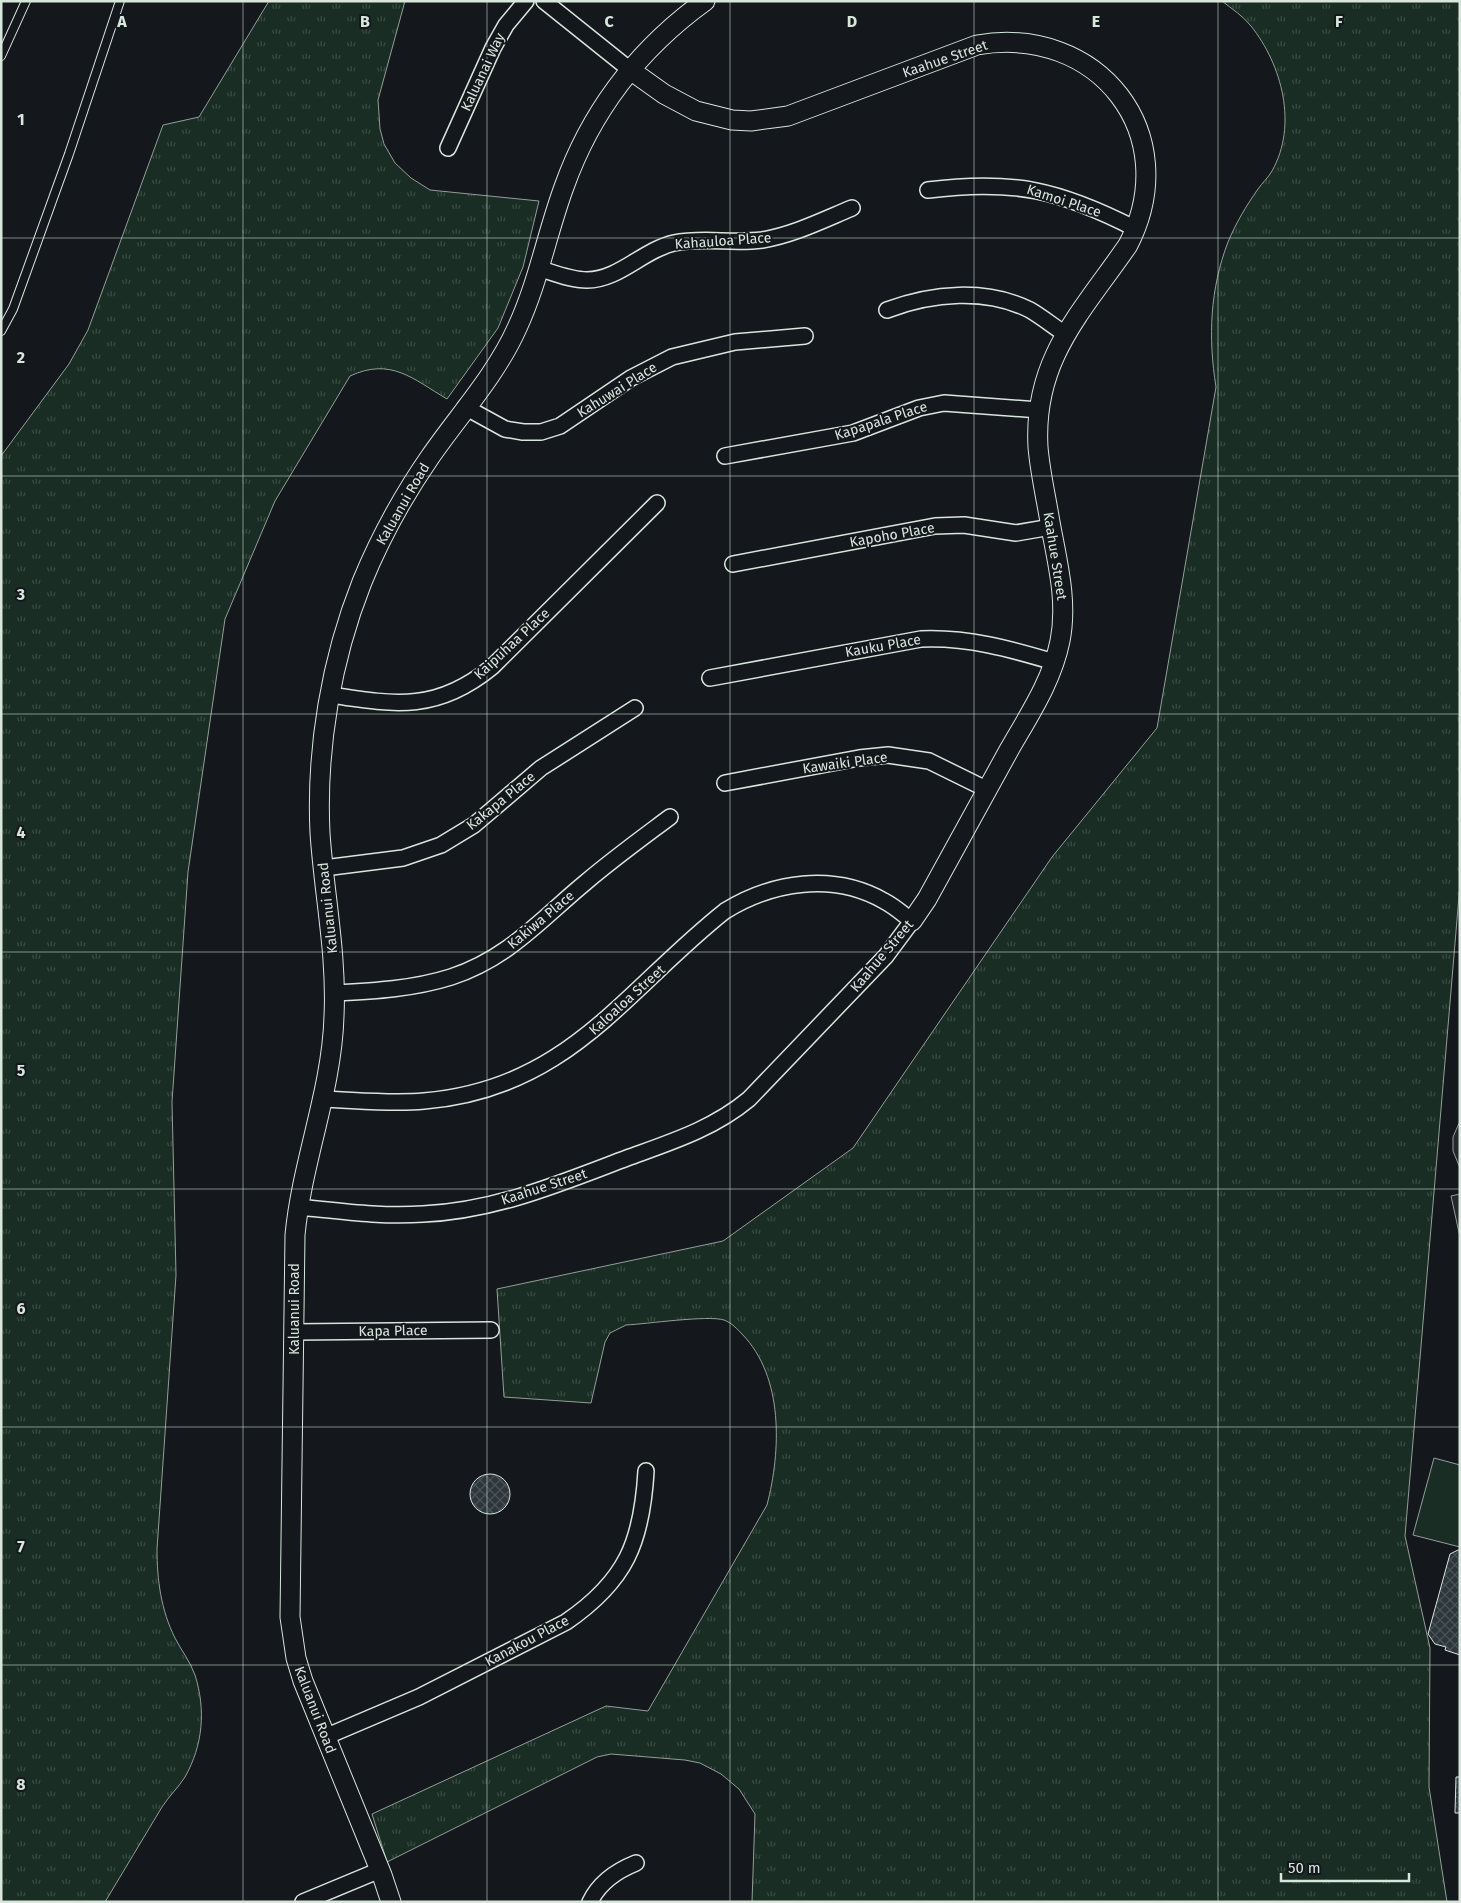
<svg xmlns="http://www.w3.org/2000/svg" width="1461" height="1903" font-family="'Fira Sans',sans-serif">
  <style>
    .grass { fill: url(#grass-tufts); stroke: #939e99 }
    .pitch { fill: #1a2d24; stroke: #939e99 }
    .parking { fill: #24282b; stroke: #939e99 }
    .building { fill: url(#building-cross-hatch); stroke: #d8e6dc }
    .lines { fill: none; stroke-linecap: round; stroke-linejoin: round }
    .service-casing { stroke: #d8e6dc; stroke-width: 10 }
    .minor-casing { stroke: #d8e6dc; stroke-width: 18 }
    .tertiary-casing { stroke: #d8e6dc; stroke-width: 21 }
    .service { stroke: #14181c; stroke-width: 8 }
    .minor { stroke: #14181c; stroke-width: 15 }
    .tertiary { stroke: #14181c; stroke-width: 19 }
    .grid { fill: none; stroke: #d8e6dc; stroke-width: 1; stroke-opacity: 0.55 }
    .labels { text-anchor: middle; dominant-baseline: central; stroke-width: 4; stroke-linejoin: round; paint-order: stroke }
    .street-label { font-size: 14px; fill: #d8e6dc; stroke: #14181c }
    .grid-label { font-size: 16px; text-anchor: middle; font-weight: bold; fill: #d8e6dc; stroke: #14181c; stroke-width: 4; stroke-linejoin: round; paint-order: stroke }
  </style>
  <defs>
    <pattern id="grass-tufts" width="24" height="20" patternUnits="userSpaceOnUse" patternTransform="scale(1.25)"><rect width="24" height="20" fill="#1a2d24"/><path d="M3 7l-1-3M5 7V3M7 7l1-3M15 17l-1-3M17 17v-4M19 17l1-3" fill="none" stroke="#3b4b43"/></pattern>
    <pattern id="building-cross-hatch" width="8" height="8" patternUnits="userSpaceOnUse" patternTransform="scale(1.25)"><rect width="8" height="8" fill="#2c363c"/><path d="M0 0l8 8M0 8l8-8" fill="none" stroke="#4a5358"/></pattern>
  </defs>
  <rect width="100%" height="100%" fill="#14181c"/>
  <path class="grass" d="M269,1H405L378,100L380,129L384,144L395,163L411,178L430,190L539,201L523,267L498,328L447,399C413,379 391,357 350,376L275,501L225,619L188,872L172,1102L176,1275L157,1549C157,1580 161,1610 175,1638C181,1650 190,1661 195,1675C206,1710 203,1745 185,1777C178,1788 169,1796 162,1807C143,1839 124,1870 105,1902H1V456L69,364L88,330L163,125L199,117Z
    M1222,1H1460V884L1405,1536L1430,1648L1429,1787L1447,1902H752L755,1814L739,1789L721,1774L700,1763L685,1760L611,1754L597,1757L387,1862L372,1814L606,1706L648,1711L767,1505C781,1451 784,1377 742,1334C737,1329 732,1323 724,1320C708,1315 646,1324 626,1325L610,1333L605,1342L591,1403L504,1397L497,1289L723,1241L853,1148L1052,857L1157,728L1216,387C1208,337 1210,289 1228,242C1236,223 1246,206 1258,189C1262,183 1268,178 1272,171C1298,125 1282,65 1251,26C1243,16 1232,9 1222,1Z"/>
  <path class="pitch" d="M1434,1458L1460,1465V1547L1413,1535Z"/>
  <path class="parking" d="M1460,1121V1168L1453,1151V1137Z
    M1460,1194V1237L1451,1196Z"/>
  <path class="building" d="M470 1494a20 20 0 1 1 40 0a20 20 0 1 1-40 0Z
    M1458,1550L1460,1551V1655L1445,1650L1446,1647L1435,1644L1428,1634L1450,1554Z
    M1456,1777H1460V1813H1455Z"/>
  <g class="lines">
    <g class="service-casing">
      <path id="service" d="M1,56L26,1
        M1,331L13,309L69,154L120,1"/>
    </g>
    <g class="minor-casing">
      <path id="minor" d="M544,1L629,69
        M448,148L493,48L506,25L526,1
        M928,190C1013,179 1060,190 1136,229
        M538,268C554,273 571,280 587,280C619,280 643,250 674,243C702,237 733,244 762,240C793,235 823,220 852,208
        M887,310C932,293 986,288 1030,310C1042,317 1053,326 1065,334
        M465,407L505,429L523,432H541L560,426L631,378L672,357L735,342L805,336
        M725,456L853,433L919,408L944,403L1039,410
        M733,564L935,526L964,525L1016,533L1051,527
        M710,678L921,639C968,637 1010,649 1054,662
        M330,695C396,705 437,712 492,667L657,503
        M725,783L859,758L888,755L929,761L988,790
        M324,868L403,858L441,845L474,825L541,768L635,708
        M335,993C374,991 413,989 451,977C509,958 541,919 586,882C613,859 642,838 670,817
        M298,1207C340,1211 381,1217 423,1214C495,1211 561,1183 627,1158C671,1142 713,1129 749,1099L886,956L912,921C903,914 894,906 884,901C833,872 772,882 725,911C623,992 568,1089 424,1101C390,1104 355,1100 321,1099
        M294,1332L491,1330
        M325,1737L419,1697L566,1622C626,1581 642,1542 646,1471
        M303,1902L380,1870
        M590,1902C599,1883 616,1871 636,1863"/>
    </g>
    <g class="tertiary-casing">
      <path id="tertiary" d="M629,69L664,94L696,111L732,120L751,121L788,116L977,45C1098,24 1185,134 1128,245C1082,312 1033,359 1038,447C1040,472 1046,497 1050,522C1057,561 1068,601 1060,641C1052,681 1029,715 1009,750C982,800 954,849 927,899L912,921
        M391,1902L382,1875L303,1681L296,1658L290,1617L295,1235C302,1161 332,1090 334,1016C337,954 324,894 320,833C316,749 331,660 362,582C380,538 403,496 430,457C459,415 496,375 517,328C538,283 547,233 564,187C591,111 640,48 705,1"/>
    </g>
    <use href="#service" class="service"/>
    <use href="#minor" class="minor"/>
    <use href="#tertiary" class="tertiary"/>
  </g>
  <path class="grid" d="M243,1V1902M487,1V1902M730,1V1902M974,1V1902M1218,1V1902M1,238H1460M1,476H1460M1,714H1460M1,952H1460M1,1189H1460M1,1427H1460M1,1665H1460"/>
  <g class="labels">
    <g class="street-label">
      <text transform="translate(945 59) rotate(-19)">Kaahue Street</text>
      <text transform="translate(483 72) rotate(-65)">Kaluanai Way</text>
      <text transform="translate(1064 201) rotate(18)">Kamoi Place</text>
      <text transform="translate(723 241) rotate(-4)">Kahauloa Place</text>
      <text transform="translate(617 390) rotate(-32)">Kahuwai Place</text>
      <text transform="translate(881 421) rotate(-18)">Kapapala Place</text>
      <text transform="translate(403 504) rotate(-60)">Kaluanui Road</text>
      <text transform="translate(892 535) rotate(-10)">Kapoho Place</text>
      <text transform="translate(1055 556) rotate(81)">Kaahue Street</text>
      <text transform="translate(512 644) rotate(-43)">Kaipuhaa Place</text>
      <text transform="translate(883 646) rotate(-10)">Kauku Place</text>
      <text transform="translate(845 763) rotate(-8)">Kawaiki Place</text>
      <text transform="translate(501 801) rotate(-39)">Kakapa Place</text>
      <text transform="translate(328 908) rotate(-96)">Kaluanui Road</text>
      <text transform="translate(541 920) rotate(-40)">Kakiwa Place</text>
      <text transform="translate(882 956) rotate(-50)">Kaahue Street</text>
      <text transform="translate(627 1000) rotate(-42)">Kaloaloa Street</text>
      <text transform="translate(544 1187) rotate(-18)">Kaahue Street</text>
      <text transform="translate(294 1309) rotate(-90)">Kaluanui Road</text>
      <text transform="translate(393 1331) rotate(-1)">Kapa Place</text>
      <text transform="translate(527 1641) rotate(-28)">Kanakou Place</text>
      <text transform="translate(315 1710) rotate(69)">Kaluanui Road</text>
    </g>
  </g>
  <g class="grid-label">
    <text x="122" y="27">A</text>
    <text x="365" y="27">B</text>
    <text x="609" y="27">C</text>
    <text x="852" y="27">D</text>
    <text x="1096" y="27">E</text>
    <text x="1339" y="27">F</text>
    <text x="21" y="125">1</text>
    <text x="21" y="363">2</text>
    <text x="21" y="600">3</text>
    <text x="21" y="838">4</text>
    <text x="21" y="1076">5</text>
    <text x="21" y="1314">6</text>
    <text x="21" y="1552">7</text>
    <text x="21" y="1790">8</text>
  </g>
  <rect width="1461" height="1903" fill="none" stroke="#d8e6dc" stroke-width="5"/>
  <path d="M1281 1873v8h128v-8" fill="none" stroke="#d8e6dc" stroke-width="2.5"/>
  <text x="1288" y="1873" font-size="15" fill="#d8e6dc" stroke="#14181c" stroke-width="4" paint-order="stroke">50 m</text>
</svg>
